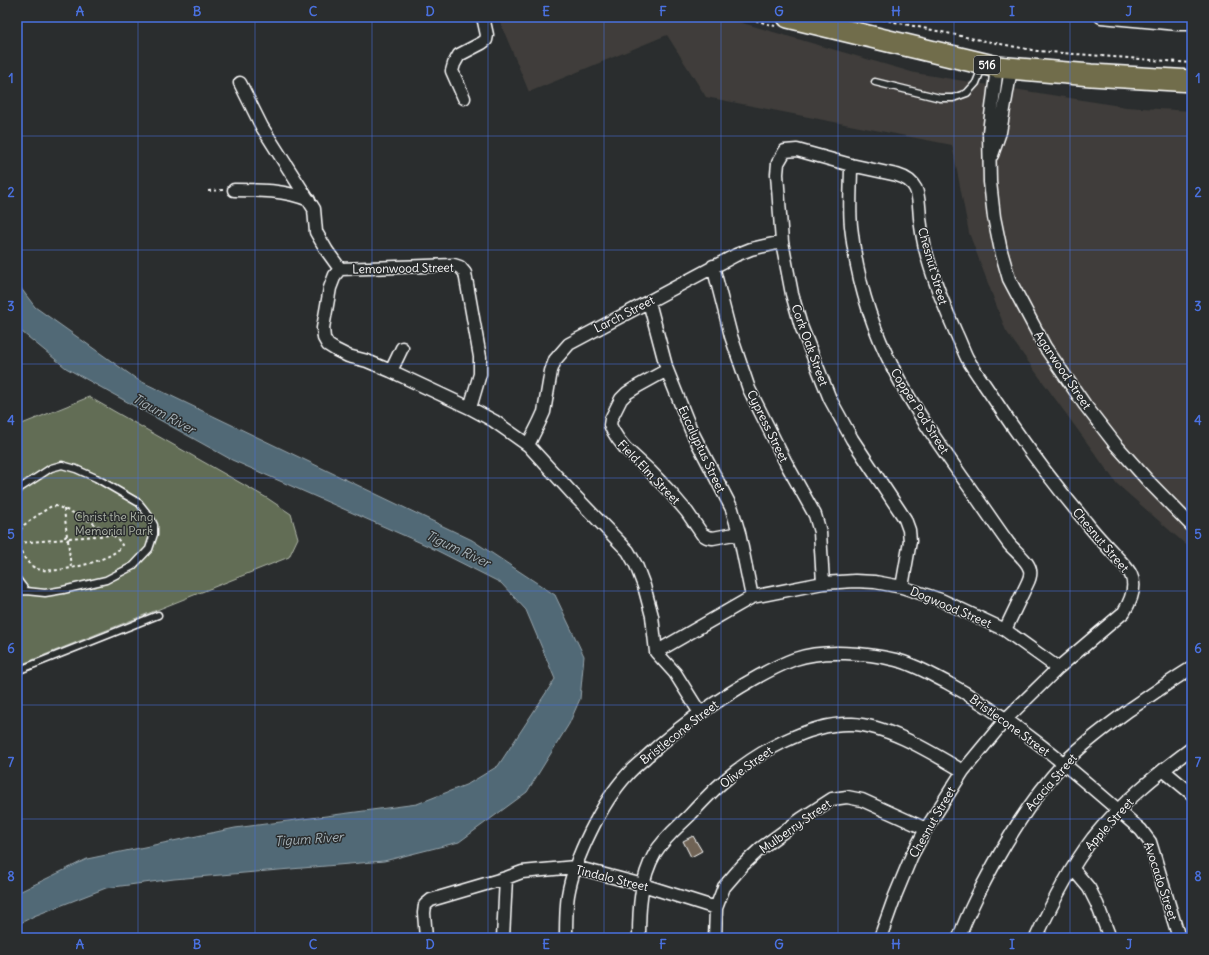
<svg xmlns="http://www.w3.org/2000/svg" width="1209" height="955" font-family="Delius,sans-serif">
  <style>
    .built { fill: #3f3d3a }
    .green { fill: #626d54; stroke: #b0b6aa }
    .water { fill: #516976; stroke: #97a5ad }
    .building { fill: #6f6355; stroke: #fff }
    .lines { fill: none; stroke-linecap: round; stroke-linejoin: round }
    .lane-casing { stroke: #fff; stroke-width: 9 }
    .street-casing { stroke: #fff; stroke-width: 15 }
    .highway-casing { stroke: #fff; stroke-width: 24 }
    .path { stroke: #fff; stroke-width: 2; stroke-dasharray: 3 3; stroke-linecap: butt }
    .lane { stroke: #2a2d2e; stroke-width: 6 }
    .street { stroke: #2a2d2e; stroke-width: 12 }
    .highway { stroke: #716d4b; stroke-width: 21 }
    .grid { fill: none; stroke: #4a71e0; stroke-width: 1; stroke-opacity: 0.55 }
    .labels { text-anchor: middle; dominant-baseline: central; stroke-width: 3; stroke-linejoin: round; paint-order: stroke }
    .shield { fill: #2a2d2e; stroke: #bfc0c0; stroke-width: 1 }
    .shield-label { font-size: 11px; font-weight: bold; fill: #fff }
    .street-label { font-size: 12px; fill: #fff; stroke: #2a2d2e }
    .park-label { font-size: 12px; fill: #b0b6aa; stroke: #2a2d2e }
    .water-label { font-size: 13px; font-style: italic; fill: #a8b4ba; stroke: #2a2d2e }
    .neatline { fill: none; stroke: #4a71e0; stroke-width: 1.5 }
    .grid-label { font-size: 13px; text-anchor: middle; font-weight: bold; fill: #4a71e0 }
  </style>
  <rect width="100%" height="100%" fill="#2a2d2e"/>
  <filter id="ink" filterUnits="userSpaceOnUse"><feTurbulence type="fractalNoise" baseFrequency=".025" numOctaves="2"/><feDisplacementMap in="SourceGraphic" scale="8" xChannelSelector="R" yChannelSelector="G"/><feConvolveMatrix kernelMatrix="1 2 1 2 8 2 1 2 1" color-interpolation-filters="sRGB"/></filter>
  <g filter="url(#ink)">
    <path class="built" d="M498,17H722L915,73L1126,107L1192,111V550L1117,484L1006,331L969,233L952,145L706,97L667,35L529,92Z"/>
    <path class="green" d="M89,397L267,498L291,514L298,538L289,557L17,666V426Z"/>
    <path class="water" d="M17,283L35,307L138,380L472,540L555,595L584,656L580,699L569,724L527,792L459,842L384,861L174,879L106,888L34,916L17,925V893L87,859L235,828L417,804L468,784L498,766L555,679L526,610L501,583L428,546L232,460L66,368L17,328Z"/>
    <path class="building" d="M693,836L702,851L691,857L683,841Z"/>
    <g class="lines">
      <g class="lane-casing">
        <path id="lane" d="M875,82L940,98H953L967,93L976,83L982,68
          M17,490L51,468L62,465L76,469L96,478L139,503L150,517L154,525V534L149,549L133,566L106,580L63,590L45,593L26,591L17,592
          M17,579L26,591
          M17,671L158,615"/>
      </g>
      <g class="street-casing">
        <path id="street" d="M1101,17L1178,24H1192
          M997,67L989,132L990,182L994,217L1001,251L1009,279L1045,347L1085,405L1116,445L1150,483L1192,526
          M240,83L262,127L314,209L316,232L327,251L340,269
          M464,98L452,71L454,64L459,55L482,43L486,40L487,35L483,17
          M992,155L1000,132L1011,69
          M851,165C851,185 849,206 851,226C856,275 871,326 894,370C913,407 938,443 962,477C978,499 993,522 1009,544C1015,551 1028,561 1030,570C1031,574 1029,580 1027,584L1005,630
          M234,190C259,190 285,190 309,200
          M713,266L731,336L749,389L786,463L815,515L820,532L823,583
          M649,302L667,370L691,430L732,509L739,533L752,597
          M667,370L638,386L627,393L621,399L611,419L610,425L613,431L618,439L625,448L650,471L670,492L687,512L702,534L707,537L713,538L739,533
          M391,371L402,348
          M470,408L480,374V357L465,273L460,267L454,265L340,269L335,275L330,288L323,328L324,338L328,345L336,350L348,356L367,361L391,371L470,408L494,421L528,445L571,492L628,551L636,565L644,586L652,616L656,652L675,673L700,713
          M528,445L539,423L544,412L551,371L555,360L569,344L736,255L751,249L782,242
          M656,652L752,597L823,583L855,581L875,582L902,587L941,600L1005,630L1058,668
          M1163,770L1192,794
          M1073,869L1089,888L1097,904L1110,938
          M426,938L424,913L425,905L431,900L506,878L522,872L575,867L643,885L716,908
          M503,938L506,878
          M566,938C566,924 566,909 568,895C574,859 602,802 627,775C632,769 638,764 644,759C665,739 688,721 712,705C736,689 768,669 795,659C824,649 867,653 896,660C914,664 930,674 946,682C1018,721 1080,777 1141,830L1150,842L1179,938
          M639,938C639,909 640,879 655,853C664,838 678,827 690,815C701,803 712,791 724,781C756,753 810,722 852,724C888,725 932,753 963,771
          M715,938L716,908L724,887L743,865L761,848L801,819L832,799L847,797L862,800L926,829
          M880,938L895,896L912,855L926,829L963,771L1006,719L1058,668L1124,612C1130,602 1137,587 1131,575C1128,568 1121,562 1116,556C1106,545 1095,534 1086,522C1053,483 1022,441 994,399C985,385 975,372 967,358C963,350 960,341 956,333C944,306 932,277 925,248C923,239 921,228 920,218C918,198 921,182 897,175L851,165L797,150L785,151L778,163L777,174L782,242L792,294L801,326L830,399L852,439L905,519L909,530L910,541L902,587
          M959,938C968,912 981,888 994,864C1014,828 1035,794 1063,764C1083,744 1106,727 1129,710C1150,696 1170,681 1192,668
          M1036,938C1051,905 1071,867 1093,838C1121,803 1157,774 1192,748"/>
      </g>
      <g class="highway-casing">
        <path id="highway" d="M788,17L997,67L1091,75L1192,81"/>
      </g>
      <path class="path" d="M744,17L775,26
        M871,17L975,39L1037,51L1192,63
        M208,191L224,190
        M64,509L67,536
        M17,535L24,525L35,517L50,507L56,506L79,515L105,530L117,538L122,545C121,546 119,550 118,550C105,562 51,576 35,568C25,562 20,551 17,540
        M65 538a2 2 0 1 1 4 0a2 2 0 1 1-4 0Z
        M69,538L112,535
        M68,540L71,568
        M18,543L65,539"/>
      <use href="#lane" class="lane"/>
      <use href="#street" class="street"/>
      <use href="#highway" class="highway"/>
    </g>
  </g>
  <path class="grid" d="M138,17V938M255,17V938M372,17V938M488,17V938M604,17V938M721,17V938M838,17V938M954,17V938M1070,17V938M17,136H1192M17,250H1192M17,364H1192M17,478H1192M17,591H1192M17,705H1192M17,819H1192"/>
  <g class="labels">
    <rect class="shield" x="974" y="56" width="26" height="18" rx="3"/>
    <g class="shield-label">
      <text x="987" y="65">516</text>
    </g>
    <g class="street-label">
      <text transform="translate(933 266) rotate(74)">Chesnut Street</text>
      <text transform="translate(403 268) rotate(-1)">Lemonwood Street</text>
      <text transform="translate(624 314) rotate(-27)">Larch Street</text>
      <text transform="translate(810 345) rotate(70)">Cork Oak Street</text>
      <text transform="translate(1063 370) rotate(56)">Agarwood Street</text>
      <text transform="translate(920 411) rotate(58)">Copper Pod Street</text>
      <text transform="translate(768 426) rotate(64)">Cypress Street</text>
      <text transform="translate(702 449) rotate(65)">Eucalyptus Street</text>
      <text transform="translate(649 472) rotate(46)">Field Elm Street</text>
      <text transform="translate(1101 540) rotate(50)">Chesnut Street</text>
      <text transform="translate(951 607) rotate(23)">Dogwood Street</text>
      <text transform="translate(1010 725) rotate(36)">Bristlecone Street</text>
      <text transform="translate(679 732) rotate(-38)">Bristlecone Street</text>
      <text transform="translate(746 767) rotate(-36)">Olive Street</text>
      <text transform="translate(1051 782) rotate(-49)">Acacia Street</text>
      <text transform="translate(932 822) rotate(-60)">Chesnut Street</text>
      <text transform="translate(1109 824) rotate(-48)">Apple Street</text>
      <text transform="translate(795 826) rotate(-35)">Mulberry Street</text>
      <text transform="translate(612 878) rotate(14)">Tindalo Street</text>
      <text transform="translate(1161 881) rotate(72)">Avocado Street</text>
    </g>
    <g class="park-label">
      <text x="114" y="516">Christ the King<tspan x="114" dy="14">Memorial Park</tspan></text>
    </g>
    <g class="water-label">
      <text transform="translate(164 414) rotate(29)">Tigum River</text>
      <text transform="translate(458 549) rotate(25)">Tigum River</text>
      <text transform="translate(309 839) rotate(-4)">Tigum River</text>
    </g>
  </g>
  <rect width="1209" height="955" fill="none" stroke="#2a2d2e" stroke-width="44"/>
  <rect x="22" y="22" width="1165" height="911" class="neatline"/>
  <g class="grid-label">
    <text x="80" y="16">A</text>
    <text x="197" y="16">B</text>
    <text x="313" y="16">C</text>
    <text x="430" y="16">D</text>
    <text x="546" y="16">E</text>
    <text x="663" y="16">F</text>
    <text x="779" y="16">G</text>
    <text x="896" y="16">H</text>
    <text x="1012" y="16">I</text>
    <text x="1129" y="16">J</text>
    <text x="11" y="83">1</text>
    <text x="1198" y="83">1</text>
    <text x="11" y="197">2</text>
    <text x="1198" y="197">2</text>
    <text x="11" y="311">3</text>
    <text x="1198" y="311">3</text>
    <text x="11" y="425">4</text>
    <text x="1198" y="425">4</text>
    <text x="11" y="539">5</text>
    <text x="1198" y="539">5</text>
    <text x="11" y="653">6</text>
    <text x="1198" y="653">6</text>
    <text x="11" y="767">7</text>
    <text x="1198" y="767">7</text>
    <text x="11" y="881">8</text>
    <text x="1198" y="881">8</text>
    <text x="80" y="949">A</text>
    <text x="197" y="949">B</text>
    <text x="313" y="949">C</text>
    <text x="430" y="949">D</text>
    <text x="546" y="949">E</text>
    <text x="663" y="949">F</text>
    <text x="779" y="949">G</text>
    <text x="896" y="949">H</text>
    <text x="1012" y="949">I</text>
    <text x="1129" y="949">J</text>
  </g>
</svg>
